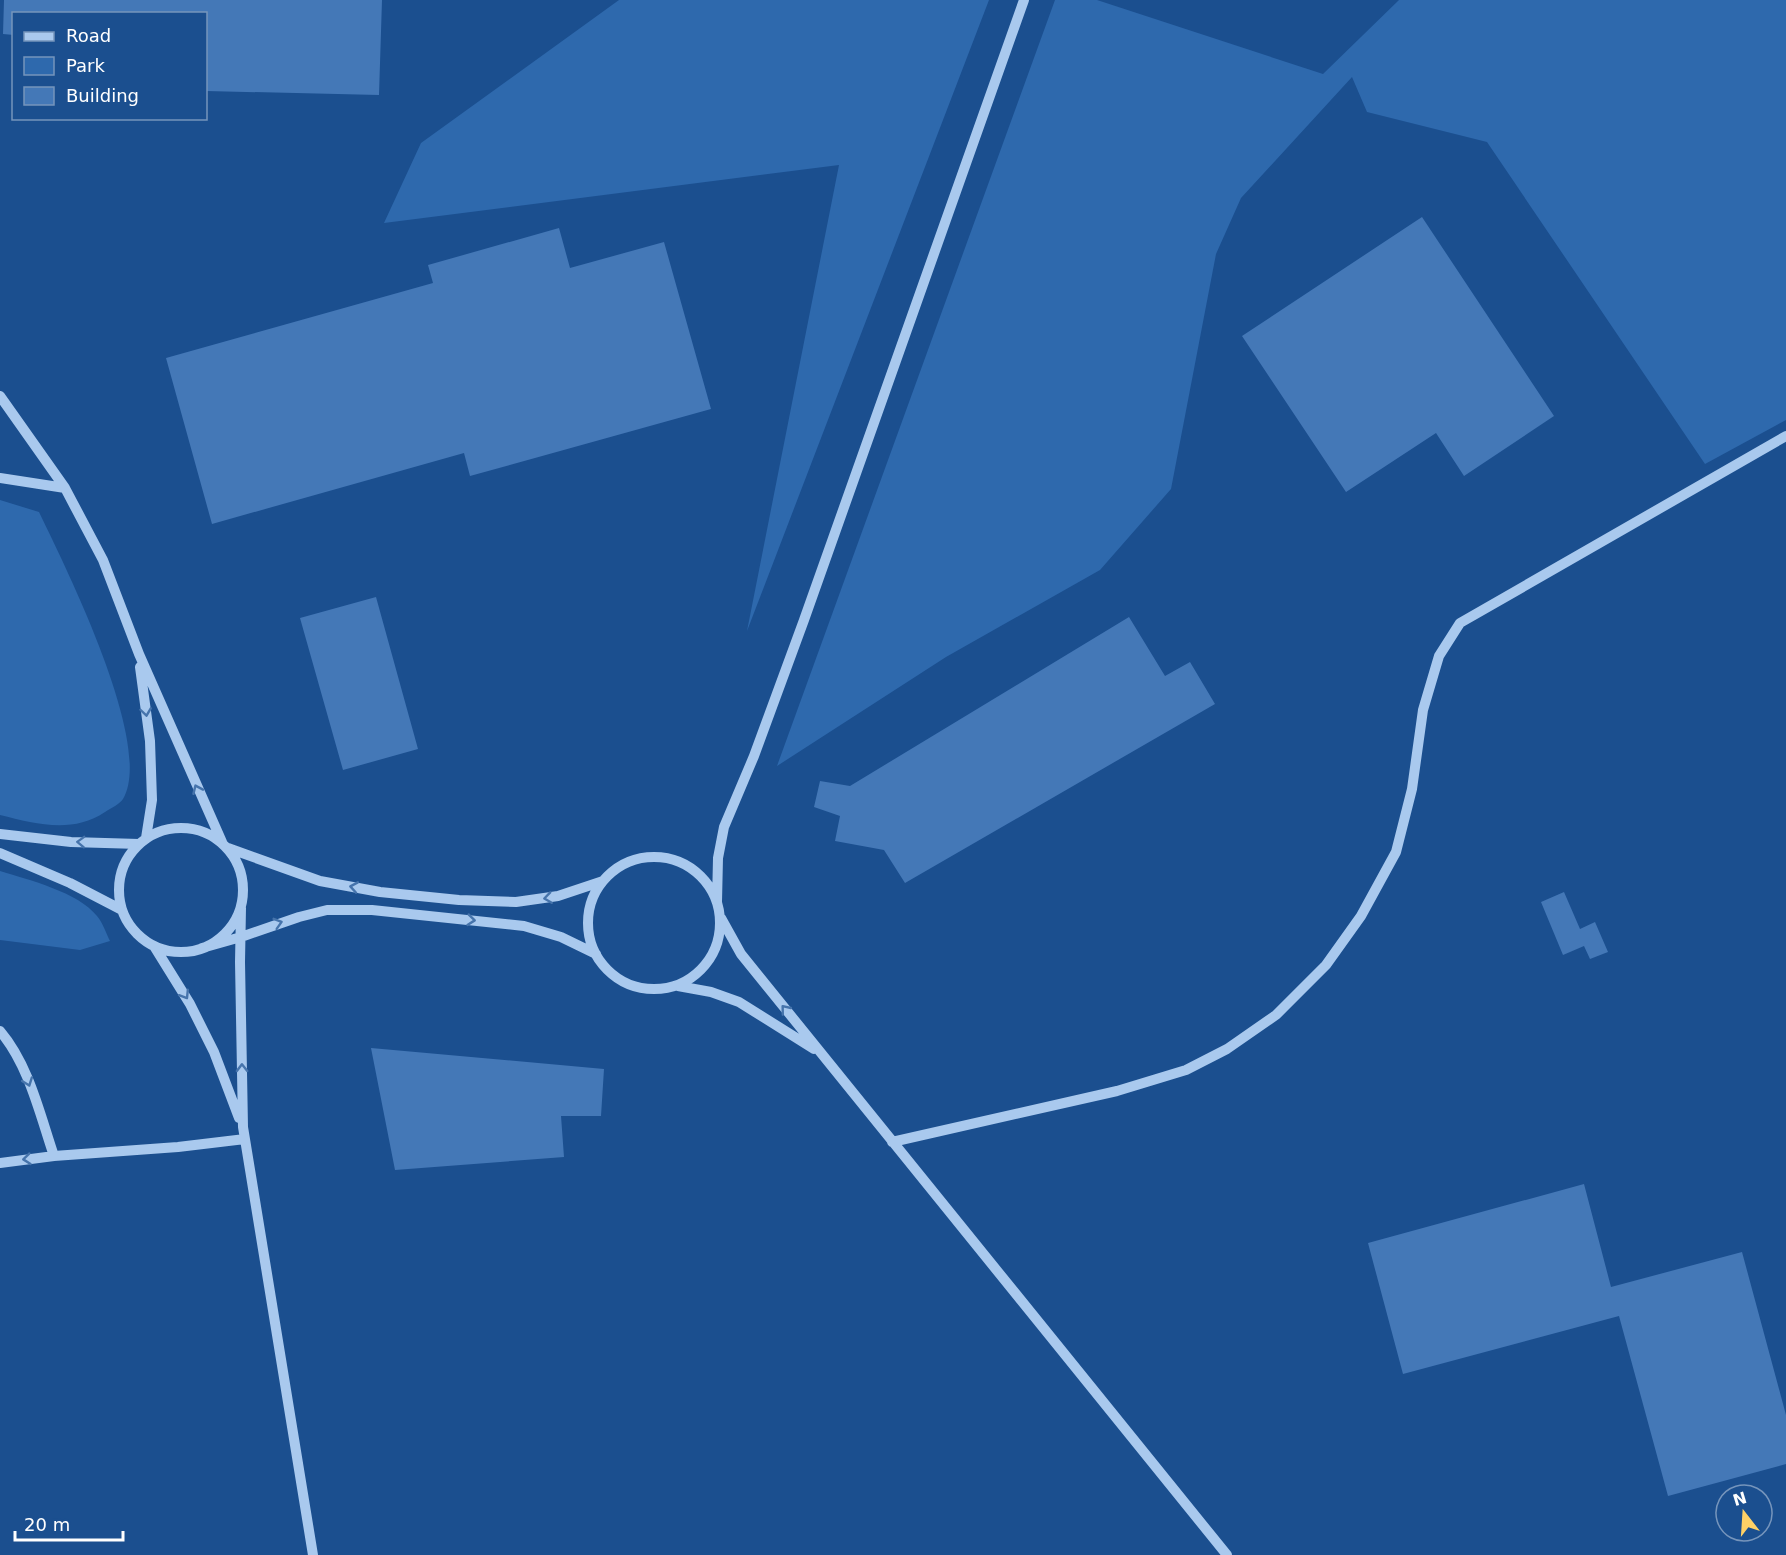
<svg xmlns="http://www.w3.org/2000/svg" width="1786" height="1555" font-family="'DejaVu Sans',sans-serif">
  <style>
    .green { fill: #2e69ad }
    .building { fill: #4478b7 }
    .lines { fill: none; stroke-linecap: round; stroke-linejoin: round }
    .minor { stroke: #a9c9ee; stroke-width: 10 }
    .oneway { stroke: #4674ac }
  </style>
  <rect width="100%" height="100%" fill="#1b4f8f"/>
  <path class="green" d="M619,0H989L747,631L839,165L384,223L421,143Z
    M1055,0H1097L1323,74L1399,0H1786V420L1705,464L1487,142L1367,112L1352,77L1241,198L1216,254L1171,489L1100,570L946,657L777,766Z
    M0,500L39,512C65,566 155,745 123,799C120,804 111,808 105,812C72,834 36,824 0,815Z
    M0,871C29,880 78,892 97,916C103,923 106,933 110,941L80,950L0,940Z"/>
  <path class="building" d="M4,0H382L379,95L206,91V14H14V35L3,34Z
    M1422,217L1554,416L1464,476L1436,433L1346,492L1242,336Z
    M559,228L570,268L664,242L711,409L470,476L464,453L212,524L166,358L433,283L428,265Z
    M376,597L418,749L343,770L300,618Z
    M1129,617L1165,676L1190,662L1215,704L905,883L884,850L835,841L840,816L814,807L820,781L850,786Z
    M1564,892L1580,929L1595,922L1608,952L1590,959L1584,946L1563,955L1541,902Z
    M371,1048L604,1069L601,1116H561L564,1157L395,1170Z
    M1584,1184L1611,1287L1742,1252L1786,1415V1464L1668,1496L1619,1316L1403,1374L1368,1243Z"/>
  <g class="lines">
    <path class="minor" d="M0,396L65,488L103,560L139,654L222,842
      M0,478L65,488
      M140,667L150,741L152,800L146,838
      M119 890a62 62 0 1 1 124 0a62 62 0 1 1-124 0Z
      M0,834L71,842L139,844
      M228,848L320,881L380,892L459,900L516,902L558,896L603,881
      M0,853L70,883L122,910
      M588 923a66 66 0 1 1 132 0a66 66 0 1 1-132 0Z
      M717,902L718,858L724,827L754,756L804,620L1024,0
      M241,908L240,962L243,1127L313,1555
      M721,918L741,954L1227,1555
      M154,946L190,1004L214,1052L239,1118
      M202,948L241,937L299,917L327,910H372L524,926L561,937L596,954
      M678,986L711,992L739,1002L814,1049
      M0,1031C29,1065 40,1115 54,1156
      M892,1142L1117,1091L1186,1070L1227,1049L1276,1015L1326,965L1361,916L1396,852L1412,789L1423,710L1439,656L1460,623L1786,436
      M0,1163L54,1156L178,1147L245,1139"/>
  </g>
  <defs><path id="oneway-chevron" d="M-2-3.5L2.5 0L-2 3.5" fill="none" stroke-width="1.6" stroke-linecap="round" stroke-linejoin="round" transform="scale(1.5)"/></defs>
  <g class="oneway">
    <use href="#oneway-chevron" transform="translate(146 712) rotate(82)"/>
    <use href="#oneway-chevron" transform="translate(197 789) rotate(-114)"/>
    <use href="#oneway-chevron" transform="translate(81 842) rotate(-178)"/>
    <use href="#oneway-chevron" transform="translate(354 887) rotate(-170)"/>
    <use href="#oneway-chevron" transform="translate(548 898) rotate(172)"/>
    <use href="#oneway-chevron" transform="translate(471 920) rotate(6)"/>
    <use href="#oneway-chevron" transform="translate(278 923) rotate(-17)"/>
    <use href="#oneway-chevron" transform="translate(185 995) rotate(58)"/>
    <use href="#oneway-chevron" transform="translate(785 1009) rotate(-129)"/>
    <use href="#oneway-chevron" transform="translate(242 1068) rotate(-91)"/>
    <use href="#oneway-chevron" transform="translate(28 1082) rotate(70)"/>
    <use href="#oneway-chevron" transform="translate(27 1159) rotate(174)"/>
  </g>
  <rect x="12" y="12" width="195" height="108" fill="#1b4f8f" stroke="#7695bc" stroke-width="1.5"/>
  <rect x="24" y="32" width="30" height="9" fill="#a9c9ee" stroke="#7695bc" stroke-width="1.5"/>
  <text x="66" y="42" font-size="18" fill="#ffffff">Road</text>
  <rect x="24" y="57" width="30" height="18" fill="#2e69ad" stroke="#7695bc" stroke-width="1.5"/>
  <text x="66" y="72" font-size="18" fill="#ffffff">Park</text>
  <rect x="24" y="87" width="30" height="18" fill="#4478b7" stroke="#7695bc" stroke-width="1.5"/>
  <text x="66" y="102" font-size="18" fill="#ffffff">Building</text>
  <g transform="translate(1744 1513) rotate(343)"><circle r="28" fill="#1b4f8f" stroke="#7695bc" stroke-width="1.5"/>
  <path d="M0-4.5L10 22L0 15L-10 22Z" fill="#ffd166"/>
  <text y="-9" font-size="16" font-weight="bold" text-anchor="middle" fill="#ffffff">N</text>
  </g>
  <path d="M15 1531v9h108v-9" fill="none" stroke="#ffffff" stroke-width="3"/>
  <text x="24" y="1531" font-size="18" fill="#ffffff" stroke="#1b4f8f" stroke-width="4.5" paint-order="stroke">20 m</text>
</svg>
